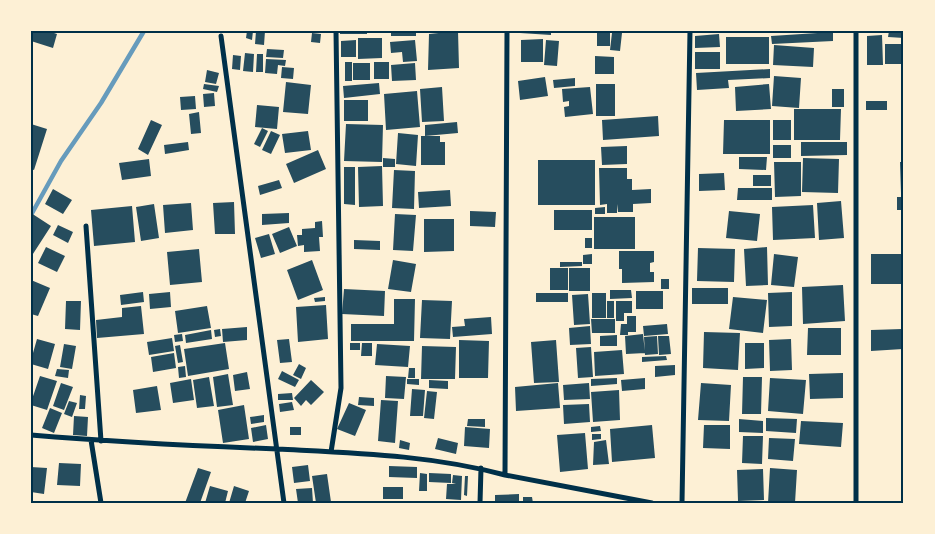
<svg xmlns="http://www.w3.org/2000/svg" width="935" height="534" font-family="'Source Serif 4',serif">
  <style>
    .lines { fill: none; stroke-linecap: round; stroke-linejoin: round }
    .stream { stroke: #669bbc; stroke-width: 4.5 }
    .building { fill: #264d5e }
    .minor { stroke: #003049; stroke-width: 5 }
    .neatline { fill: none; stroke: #003049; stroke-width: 2 }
  </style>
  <rect width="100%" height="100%" fill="#fdf0d5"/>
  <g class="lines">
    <path class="stream" d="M31,215L61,161L101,103L144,31"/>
  </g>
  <path class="building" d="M31,31H48L57,34L53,48L31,41Z
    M247,31H253L252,40L246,38Z
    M256,31H265L264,45L255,44Z
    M340,31H367V34H340Z
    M391,31H416V36H391Z
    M458,31L459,68L428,70L429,34Z
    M520,31H551V35L520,33Z
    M889,31H904V38L888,37Z
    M610,32V46H597V33Z
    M833,32V41L772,44L771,36Z
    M312,33L321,34L320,43L311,42Z
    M612,33H622L620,51L610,50Z
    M719,34L720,47L695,48V36Z
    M882,35L883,65H867V36Z
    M726,37H769V64H726Z
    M358,38H382V58L358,59Z
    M543,39V62H521V40Z
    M356,40V57H341V41Z
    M415,40L417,61L403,62L402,52L391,53L390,42Z
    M546,40L559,41L557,66L544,65Z
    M885,44H904V64H885Z
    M774,45L814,48L813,67L773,65Z
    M267,49L284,50L283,58L266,57Z
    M695,52H720V69H695Z
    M245,53L254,54L253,72L243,71Z
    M257,54H263V72H256Z
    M233,55L241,56L240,70L232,69Z
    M595,56L614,57V74H595Z
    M266,59L286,60L285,66L278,65L277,74L265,73Z
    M345,62H352V81H345Z
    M374,62H389V79H374Z
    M353,63H370V80H353Z
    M415,63L416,80L392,81L391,65Z
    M282,67L294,68L293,79L281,78Z
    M770,69V78L728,80L729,88L697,90L696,73Z
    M207,70L219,73L216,84L205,82Z
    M774,76L801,78L799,108L772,106Z
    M545,77L548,96L520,100L518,81Z
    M575,78V86L554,88L553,80Z
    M286,82L311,85L308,114L283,112Z
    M379,83L380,94L344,98L343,86Z
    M204,84L219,86L217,92L203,89Z
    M596,84H615V116H596Z
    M769,84L771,109L736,111L735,87Z
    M442,87L444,121L422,122L420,89Z
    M590,87L593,114L565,117L564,107L569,106V101L563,102L562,89Z
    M832,89H844V107H832Z
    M417,91L420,127L386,130L384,94Z
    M214,93L215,106L204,107L203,94Z
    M195,96L196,109L181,110L180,97Z
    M344,100H368V121H344Z
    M866,101H887V110H866Z
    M257,105L279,107L277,129L255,127Z
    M794,109H841L840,140H794Z
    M199,112L201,133L191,134L189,114Z
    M658,116L659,136L603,140L602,120Z
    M151,120L162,125L148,155L138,149Z
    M724,120H770V154H723Z
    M773,120H791V140H773Z
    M457,122L458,133L425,136V125Z
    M31,124L47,129L34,170L31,169Z
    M346,124L383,125L382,162L344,161Z
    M262,128L268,131L260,147L254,144Z
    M271,131L280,135L271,154L262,150Z
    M308,131L311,150L285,153L282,134Z
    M398,133L418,135L416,166L396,164Z
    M421,136H440V142H445V165H421Z
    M188,142L189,150L165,154L164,145Z
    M801,142H847V155L801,156Z
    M773,145H791V158H773Z
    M627,146V164L602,165L601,147Z
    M318,150L326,169L294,183L286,164Z
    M739,157H767L766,170L739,169Z
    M383,158L395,159V167H383Z
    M803,158L839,159L838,193L802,192Z
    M149,159L151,176L122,180L119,163Z
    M538,160H595V205H538Z
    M774,162H801V196L775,197Z
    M900,162H904V193H901Z
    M382,166L383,206L359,207L358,167Z
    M344,167H355V205L344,204Z
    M599,168H627V179H632V190L651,189V203L633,204V212H618L617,204V213H607V204L600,205Z
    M394,170L415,171L414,209L392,208Z
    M724,173L725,190L699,191V174Z
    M753,175H771V186H753Z
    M279,180L282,188L260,195L258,186Z
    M738,188H772V200H737Z
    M53,189L72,200L63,214L45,204Z
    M450,190L451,206L419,208L418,192Z
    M897,197H904V210H897Z
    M841,201L844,238L819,240L817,203Z
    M234,202L235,234H215L213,203Z
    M191,203L193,230L165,233L163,205Z
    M154,204L159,238L141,241L136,207Z
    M813,205L815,238L773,240L772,207Z
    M132,206L135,242L94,246L91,210Z
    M605,207V214H595V208Z
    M554,210H592V230H554Z
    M470,211L496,212L495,227L470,226Z
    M729,211L760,214L757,241L726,238Z
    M31,213L51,226L31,257Z
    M289,213V223L262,225V214Z
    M395,214L416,215L413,251L393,250Z
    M594,217H635V249H594Z
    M424,219H454V251L424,252Z
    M322,221L323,237H319L320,251L304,252V245L298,246L297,235H302V229L315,228V222Z
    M58,225L73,232L68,243L53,235Z
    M289,227L297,246L280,253L272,234Z
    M269,234L275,254L261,258L255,238Z
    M585,238H592V248H585Z
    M354,240L380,241V250L354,249Z
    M46,247L65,256L57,272L38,263Z
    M767,247L768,285L746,286L744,249Z
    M698,248L735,249L734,282L697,281Z
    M199,249L202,282L170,285L167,252Z
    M619,251H654V262L650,263V272H654V282L622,283V269H619Z
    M592,254V264H583V255Z
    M774,254L798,257L794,287L771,285Z
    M871,254H903V284H871Z
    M312,260L323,290L298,300L287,270Z
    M393,260L416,264L411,292L388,289Z
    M560,262H582V266L560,267Z
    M550,268H568V290H550Z
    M569,268H590V291H569Z
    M661,279H669V289H661Z
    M31,280L50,288L38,316L31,314Z
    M843,285L845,321L803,324L802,287Z
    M692,288H728V304H692Z
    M344,289L385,291L384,316L342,314Z
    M610,290H631L632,298L610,299Z
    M636,291H663V309H636Z
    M143,292L144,302L121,305L120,295Z
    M170,292L171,307L150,309L149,294Z
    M792,292V326L769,327L768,293Z
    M536,293H568V302H536Z
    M592,293H606V318H592Z
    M588,294L590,324L574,325L572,295Z
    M325,297V301L315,302L314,298Z
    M733,297L767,300L763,333L729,329Z
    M394,299H415L414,341H351V324H394Z
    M422,300L452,301L450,339L420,338Z
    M66,301H81L80,330L65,329Z
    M607,301H614V318H607Z
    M616,301H632V313H624V321H616Z
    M326,305L328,339L298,342L296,307Z
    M141,306L144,334L97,338L96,320L122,317V308Z
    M207,306L211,328L178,333L175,311Z
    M627,316H636V332H628V335H620L621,324H627Z
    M491,317L492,334L453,337L452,327L465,326L464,319Z
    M591,319H615V333H592Z
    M667,324L668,334L644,336L643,326Z
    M590,326L591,344L570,345L569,328Z
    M247,327V340L223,342L222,329Z
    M808,328H841V355H807Z
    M220,329L221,336L215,337L214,330Z
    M902,329L903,349L871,351V330Z
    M211,330L212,339L186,343L185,335Z
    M704,332L740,333L738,370L703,368Z
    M182,334L183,341L175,342L174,335Z
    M643,334L645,353L626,354L625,336Z
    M617,335V346H600V336Z
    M657,336L658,354L645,355L644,337Z
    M658,336H669L671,354L659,355Z
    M172,338L174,351L149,355L147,342Z
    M37,339L55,344L48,369L31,364V360Z
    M289,339L292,362L280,363L277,340Z
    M791,339L792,370L770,371L769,340Z
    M459,340L489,341L488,378H459Z
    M556,340L559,382L534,383L531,342Z
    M225,343L229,369L188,376L184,349Z
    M350,343H360V350H350Z
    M362,343H372V356H361Z
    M745,343H764V368L745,369Z
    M64,344L76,346L72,369L60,367Z
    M377,344L410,346L408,367L375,365Z
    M180,345L183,362L178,363L175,346Z
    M422,346L456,347L455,379H421Z
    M591,347L593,377L578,378L576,348Z
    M622,350L624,374L595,376L594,352Z
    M174,353L176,368L153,372L151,357Z
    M666,356L667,360L642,362V357Z
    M299,364L306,368L301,379L293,375Z
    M675,365V375L655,377V366Z
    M185,366L186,377L179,378L178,367Z
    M409,368H415V378H408Z
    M57,369L69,370L68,378L55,376Z
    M282,371L299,380L295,387L278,379Z
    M247,372L250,389L235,391L233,375Z
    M843,373V398L810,399L809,374Z
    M228,374L233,405L217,407L213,377Z
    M40,376L57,381L47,410L31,405V402Z
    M386,376L406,377L404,399L385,398Z
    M209,377L214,406L197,408L193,380Z
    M743,377H762L761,414H742Z
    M617,378V384L591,386V379Z
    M645,378V389L622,391L621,380Z
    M770,378L806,380L803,414L768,411Z
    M191,379L194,400L173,403L170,383Z
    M407,379H419V385L407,384Z
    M311,380L324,392L311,405L306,400L301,406L294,398Z
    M429,380L448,381V389L429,388Z
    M61,383L73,387L64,410L53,406Z
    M558,383L560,408L516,411L515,387Z
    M589,383L590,399L564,400L563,385Z
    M701,383L731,385L729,421L698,420Z
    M157,386L161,410L136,413L133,390Z
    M412,389L425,390L423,416H410Z
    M619,390L620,420L593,422L591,392Z
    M427,391L437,392L434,419L424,418Z
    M292,393L293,400H278V394Z
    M80,395L86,396L85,409H79Z
    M359,397L374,398V406L358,405Z
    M381,400L398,401L395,443L378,441Z
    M69,401L77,403L72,417L64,414Z
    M292,402L294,410L280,412L279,404Z
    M349,403L366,410L355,436L337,429Z
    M589,404L590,422L564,424L563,405Z
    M244,405L249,439L223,443L218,410Z
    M50,408L62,413L54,433L42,428Z
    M264,415V422L251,424L250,417Z
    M74,416L88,417L87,436L73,435Z
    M766,418L797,419L796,433L766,431Z
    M468,419H485V427L467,426Z
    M739,419L763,421V433L739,432Z
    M801,421L843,423L841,447L799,444Z
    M266,425L268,439L253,442L251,428Z
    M652,425L655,458L612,462L610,429Z
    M704,425H730V449L703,448Z
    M600,426L601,431L591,432V427Z
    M290,427H301V435H290Z
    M465,427L490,429L489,448L464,446Z
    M585,433L588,469L560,472L557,435Z
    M592,434H601V439L592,440Z
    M743,436H763L762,464L742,463Z
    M438,438L458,443L456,454L435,449Z
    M769,438L795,439L793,461L768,459Z
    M400,440L410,443L409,450L399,448Z
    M606,440L609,464L593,465L594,442Z
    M59,463L81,464L80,486L57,485Z
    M308,465L310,481L294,483L292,467Z
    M389,466L417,467V478L389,477Z
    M31,467L47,468L44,494L31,492Z
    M198,468L211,472L200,503H185Z
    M770,468L797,470L795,503H768Z
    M763,469L764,500L738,501L737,470Z
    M420,473L427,474V491H419Z
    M429,473L451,474V483L429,482Z
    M327,474L331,502L316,503L312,476Z
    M453,475L462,476L461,500L446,499L447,484H456L452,483Z
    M465,476H468L467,496L464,495Z
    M210,486L228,491L225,503H205Z
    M234,486L249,491L245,503H229Z
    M383,487H403V499H383Z
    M312,488L313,503H298L296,489Z
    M519,494V503H495V495Z
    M523,497H532L533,503H523Z"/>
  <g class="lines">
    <path class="minor" d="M856,31V503
      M221,36L284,503
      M86,226L101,441
      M31,435C113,442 196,446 278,449C354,453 431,455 505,475L652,503
      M91,440L101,503
      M331,452L341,388L336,31
      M505,475L507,31
      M480,503L481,468
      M682,503L690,31"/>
  </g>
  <rect width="935" height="534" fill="none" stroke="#fdf0d5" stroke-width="65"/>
  <rect x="32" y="32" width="870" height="470" class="neatline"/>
</svg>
